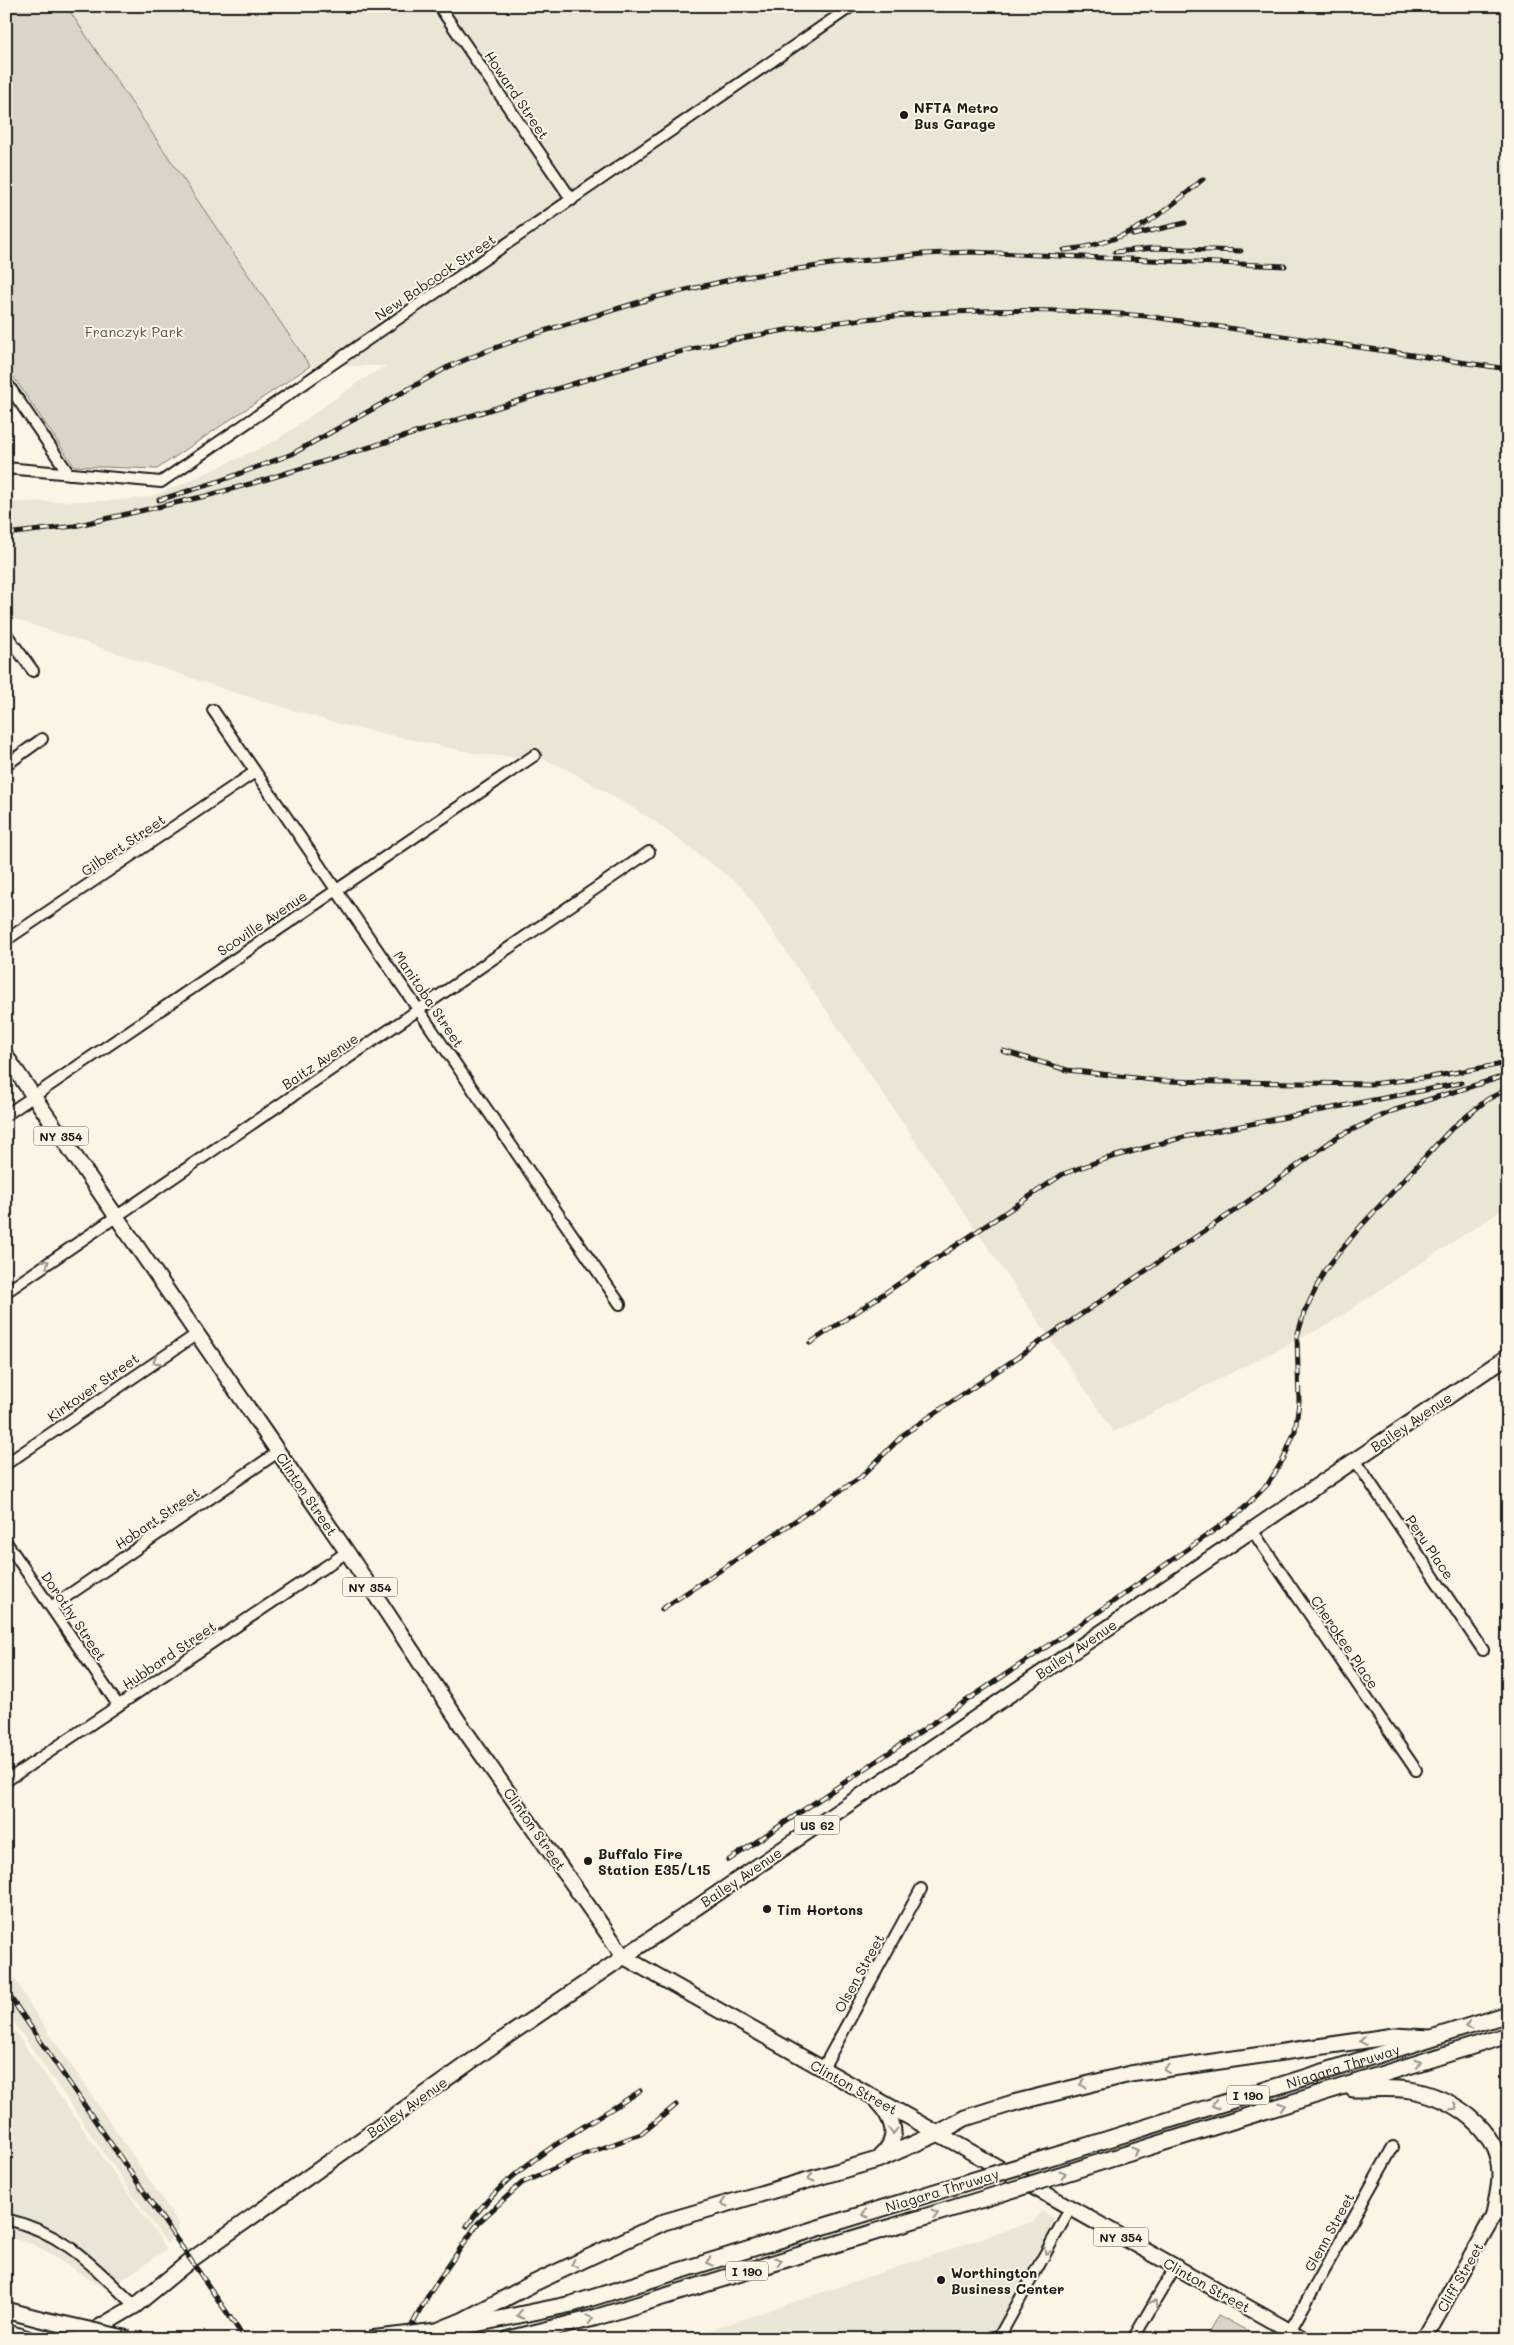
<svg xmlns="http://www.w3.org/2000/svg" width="1514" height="2345" font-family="Mali,sans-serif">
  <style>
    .built { fill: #ebe5d6 }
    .green { fill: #dbd5c8; stroke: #7c7872 }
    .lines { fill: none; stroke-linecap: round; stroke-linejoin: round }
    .minor-casing { stroke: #1c1c1c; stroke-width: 14 }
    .major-casing { stroke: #1c1c1c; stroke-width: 18 }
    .highway-casing { stroke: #1c1c1c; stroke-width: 19 }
    .minor { stroke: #fcf5e5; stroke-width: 10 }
    .major { stroke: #fcf5e5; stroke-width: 14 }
    .highway { stroke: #fcf5e5; stroke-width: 15 }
    .rail-casing { stroke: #1c1c1c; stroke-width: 5 }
    .rail { stroke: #fcf5e5; stroke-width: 3; stroke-dasharray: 9; stroke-linecap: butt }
    .highway-bridge-casing { stroke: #1c1c1c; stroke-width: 19; stroke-linecap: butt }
    .highway-bridge { stroke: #fcf5e5; stroke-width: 15 }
    .oneway { stroke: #97938b }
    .poi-dot { fill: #1c1c1c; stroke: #fcf5e5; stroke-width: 2 }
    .labels { text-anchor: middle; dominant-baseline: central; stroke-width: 4; stroke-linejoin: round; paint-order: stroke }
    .shield { fill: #fcf5e5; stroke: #5f5d58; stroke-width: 1 }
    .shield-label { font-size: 12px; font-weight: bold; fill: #1c1c1c }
    .street-label { font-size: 14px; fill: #1c1c1c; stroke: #fcf5e5 }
    .poi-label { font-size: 14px; font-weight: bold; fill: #1c1c1c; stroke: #fcf5e5; text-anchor: start }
    .park-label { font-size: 14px; fill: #555450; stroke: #fcf5e5 }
  </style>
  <rect width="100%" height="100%" fill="#fcf5e5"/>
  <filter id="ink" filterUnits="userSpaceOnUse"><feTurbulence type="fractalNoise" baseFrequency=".02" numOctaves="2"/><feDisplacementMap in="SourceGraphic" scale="10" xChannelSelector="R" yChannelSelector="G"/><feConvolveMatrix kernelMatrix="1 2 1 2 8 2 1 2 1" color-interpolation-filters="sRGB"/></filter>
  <g filter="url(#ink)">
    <path class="built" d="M66,6H1508V1206L1327,1325L1114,1432L742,887L653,820L570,771L535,755L514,757L478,754L339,724L233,692L6,616V502L109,501L149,497L178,486L277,440L357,383L386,366H310Z
      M6,1963L32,2008L180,2225L167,2244L6,2011Z
      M6,2019L167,2249L107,2290L35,2245L6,2236Z
      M1042,2211L1056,2219L990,2339H684L1034,2221Z"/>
    <path class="green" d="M6,6H66L310,366L157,469L74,466L6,366Z
      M1218,2315L1259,2337L1263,2339H1205Z"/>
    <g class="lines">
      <g class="minor-casing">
        <path id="minor" d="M439,6L572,200
          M6,382L69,474
          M6,468L161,482L852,6
          M6,634L33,671
          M213,710L620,1304
          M6,765L42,739
          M6,940L255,772
          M6,1115L535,755
          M6,1292L649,852
          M1355,1460L1483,1650
          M6,1464L197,1334
          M1252,1530L1416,1770
          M6,1542L118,1705
          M51,1607L278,1452
          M6,1781L347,1552
          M822,2070L921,1889
          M6,2219C65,2233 93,2266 135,2306
          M1290,2331L1393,2147
          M998,2339L1070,2209
          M1133,2339L1175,2267"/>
      </g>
      <g class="major-casing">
        <path id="major" d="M6,1056L347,1552L463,1728L624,1957L1304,2339
          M79,2339L135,2306L191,2260L500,2041L1508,1356
          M1424,2339L1494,2215"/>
      </g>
      <g class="highway-casing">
        <g id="highway">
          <path d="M1353,2089C1372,2089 1392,2087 1410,2090C1451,2097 1498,2127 1500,2173C1500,2186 1497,2201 1494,2215"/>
          <path d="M877,2101C894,2119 901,2139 880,2157"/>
          <path id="s1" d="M1067,2152L1508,2014"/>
          <path d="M1088,2166L1508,2035"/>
          <path d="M6,2310L40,2319"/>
          <path d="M461,2327L572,2304L961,2184"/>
          <path d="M437,2331L464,2320L532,2284L664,2222L877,2160L939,2133L965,2118L1013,2103L1130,2074L1394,2036L1429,2038"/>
          <path d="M6,2332L28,2339"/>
          <path d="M509,2339L594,2318L983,2199"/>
        </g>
      </g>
      <use href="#minor" class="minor"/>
      <use href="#major" class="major"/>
      <use href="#highway" class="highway"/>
      <g class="rail-casing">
        <path id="rail" d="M1133,235L1185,223
          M1064,250C1124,244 1159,218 1203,179
          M1115,252L1154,248L1241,251
          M159,500L217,482L292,454L448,367L489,350L531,335L656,297L738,278L831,264L924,254L971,252L1285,266
          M6,534L74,526L206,496L264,480L659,357C822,315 977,302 1146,316L1508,369
          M1003,1051L1067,1070L1161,1081L1371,1084L1431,1077L1508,1063
          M810,1343L1063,1174L1102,1160L1184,1137L1461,1083
          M662,1609L861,1477L904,1434L1240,1207L1337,1137L1392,1111L1508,1075
          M729,1860L1097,1613L1240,1512L1268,1484L1284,1458L1295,1431L1299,1402L1297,1337L1304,1313L1325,1270L1360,1227L1452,1128L1488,1099L1508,1089
          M6,1991L245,2339
          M467,2226C506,2168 582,2129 640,2091
          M407,2339L411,2327L429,2294L478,2223L522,2183L586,2154L641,2134L676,2105"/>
      </g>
      <use href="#rail" class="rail"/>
      <g class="highway-bridge-casing">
        <path id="highway-bridge" d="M961,2184L1067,2152
          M983,2199L1088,2166
          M40,2319L129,2339
          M370,2339L437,2331"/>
      </g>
      <use href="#highway-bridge" class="highway-bridge"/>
    </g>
    <defs><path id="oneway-chevron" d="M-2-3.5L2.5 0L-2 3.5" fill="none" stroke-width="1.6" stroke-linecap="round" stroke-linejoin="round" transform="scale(1.25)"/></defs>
    <g class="oneway">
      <use href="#oneway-chevron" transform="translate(46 1263) rotate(-34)"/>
      <use href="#oneway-chevron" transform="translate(156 1361) rotate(146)"/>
      <use href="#oneway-chevron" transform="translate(1468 2026) rotate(163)"/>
      <use href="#oneway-chevron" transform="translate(1363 2041) rotate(172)"/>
      <use href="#oneway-chevron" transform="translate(1418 2063) rotate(-18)"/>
      <use href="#oneway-chevron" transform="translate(1167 2069) rotate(173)"/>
      <use href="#oneway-chevron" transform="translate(1083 2084) rotate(167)"/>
      <use href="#oneway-chevron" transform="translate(1215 2105) rotate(163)"/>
      <use href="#oneway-chevron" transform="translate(1282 2106) rotate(-17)"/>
      <use href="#oneway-chevron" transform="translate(1454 2107) rotate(30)"/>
      <use href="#oneway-chevron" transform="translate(893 2131) rotate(90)"/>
      <use href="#oneway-chevron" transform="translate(1135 2151) rotate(-17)"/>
      <use href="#oneway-chevron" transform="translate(1063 2174) rotate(-17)"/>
      <use href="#oneway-chevron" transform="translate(811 2178) rotate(164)"/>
      <use href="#oneway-chevron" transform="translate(724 2203) rotate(164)"/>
      <use href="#oneway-chevron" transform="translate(865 2214) rotate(163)"/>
      <use href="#oneway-chevron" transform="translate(935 2214) rotate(-17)"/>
      <use href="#oneway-chevron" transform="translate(1047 2251) rotate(119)"/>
      <use href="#oneway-chevron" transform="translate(779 2261) rotate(-17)"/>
      <use href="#oneway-chevron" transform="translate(709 2262) rotate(163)"/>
      <use href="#oneway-chevron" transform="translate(574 2264) rotate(154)"/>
      <use href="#oneway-chevron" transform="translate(1154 2303) rotate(-60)"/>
      <use href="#oneway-chevron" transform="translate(520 2315) rotate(167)"/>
      <use href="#oneway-chevron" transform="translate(590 2319) rotate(-15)"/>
    </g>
  </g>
  <g class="poi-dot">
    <circle cx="904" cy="115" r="5"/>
    <circle cx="588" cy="1861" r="5"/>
    <circle cx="767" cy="1909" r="5"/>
    <circle cx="941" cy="2280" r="5"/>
  </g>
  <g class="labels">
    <g class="shield">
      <rect x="33.5" y="1126.5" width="55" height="19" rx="4"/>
      <rect x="342.5" y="1577.5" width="55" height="19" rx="4"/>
      <rect x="794.5" y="1815.5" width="45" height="19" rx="4"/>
      <rect x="1227" y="2085.5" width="42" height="19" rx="4"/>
      <rect x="1093.5" y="2227.5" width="55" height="19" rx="4"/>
      <rect x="726" y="2261.5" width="42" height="19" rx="4"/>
    </g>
    <g class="shield-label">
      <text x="61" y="1136">NY 354</text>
      <text x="370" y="1587">NY 354</text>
      <text x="817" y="1825">US 62</text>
      <text x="1248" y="2095">I 190</text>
      <text x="1121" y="2237">NY 354</text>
      <text x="747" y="2271">I 190</text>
    </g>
    <g class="street-label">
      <text transform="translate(517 95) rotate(56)">Howard Street</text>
      <text transform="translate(435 277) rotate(-34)">New Babcock Street</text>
      <text transform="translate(123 845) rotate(-34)">Gilbert Street</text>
      <text transform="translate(262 923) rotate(-34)">Scoville Avenue</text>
      <text transform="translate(429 999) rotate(56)">Manitoba Street</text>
      <text transform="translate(320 1061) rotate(-34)">Baitz Avenue</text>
      <text transform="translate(93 1387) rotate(-35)">Kirkover Street</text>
      <text transform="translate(1411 1422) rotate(-34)">Bailey Avenue</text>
      <text transform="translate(307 1494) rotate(56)">Clinton Street</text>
      <text transform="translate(157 1518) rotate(-34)">Hobart Street</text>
      <text transform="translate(1430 1547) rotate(56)">Peru Place</text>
      <text transform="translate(74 1616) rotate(56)">Dorothy Street</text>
      <text transform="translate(1345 1642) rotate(56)">Cherokee Place</text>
      <text transform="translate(1076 1649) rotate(-34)">Bailey Avenue</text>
      <text transform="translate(169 1655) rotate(-34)">Hubbard Street</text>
      <text transform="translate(535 1829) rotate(55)">Clinton Street</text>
      <text transform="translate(741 1877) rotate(-34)">Bailey Avenue</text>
      <text transform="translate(859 1973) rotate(-61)">Olsen Street</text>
      <text stroke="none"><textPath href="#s1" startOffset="289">Niagara Thruway</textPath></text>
      <text transform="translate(854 2087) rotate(29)">Clinton Street</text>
      <text transform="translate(407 2107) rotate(-35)">Bailey Avenue</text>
      <text transform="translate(942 2190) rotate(-17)">Niagara Thruway</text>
      <text transform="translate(1329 2232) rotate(-61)">Glenn Street</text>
      <text transform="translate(1460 2277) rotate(-60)">Cliff Street</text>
      <text transform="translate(1207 2285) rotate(29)">Clinton Street</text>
    </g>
    <g class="poi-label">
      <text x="914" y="107">NFTA Metro<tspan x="914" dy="16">Bus Garage</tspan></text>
      <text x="598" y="1853">Buffalo Fire<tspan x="598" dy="16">Station E35/L15</tspan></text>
      <text x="777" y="1909">Tim Hortons</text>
      <text x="951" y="2272">Worthington<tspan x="951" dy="16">Business Center</tspan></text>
    </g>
    <g class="park-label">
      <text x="134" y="331">Franczyk Park</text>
    </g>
  </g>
  <rect width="1514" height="2345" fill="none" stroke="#fcf5e5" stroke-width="25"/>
  <rect x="12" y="12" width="1489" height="2320" fill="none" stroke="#1c1c1c" stroke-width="2" filter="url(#ink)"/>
</svg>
